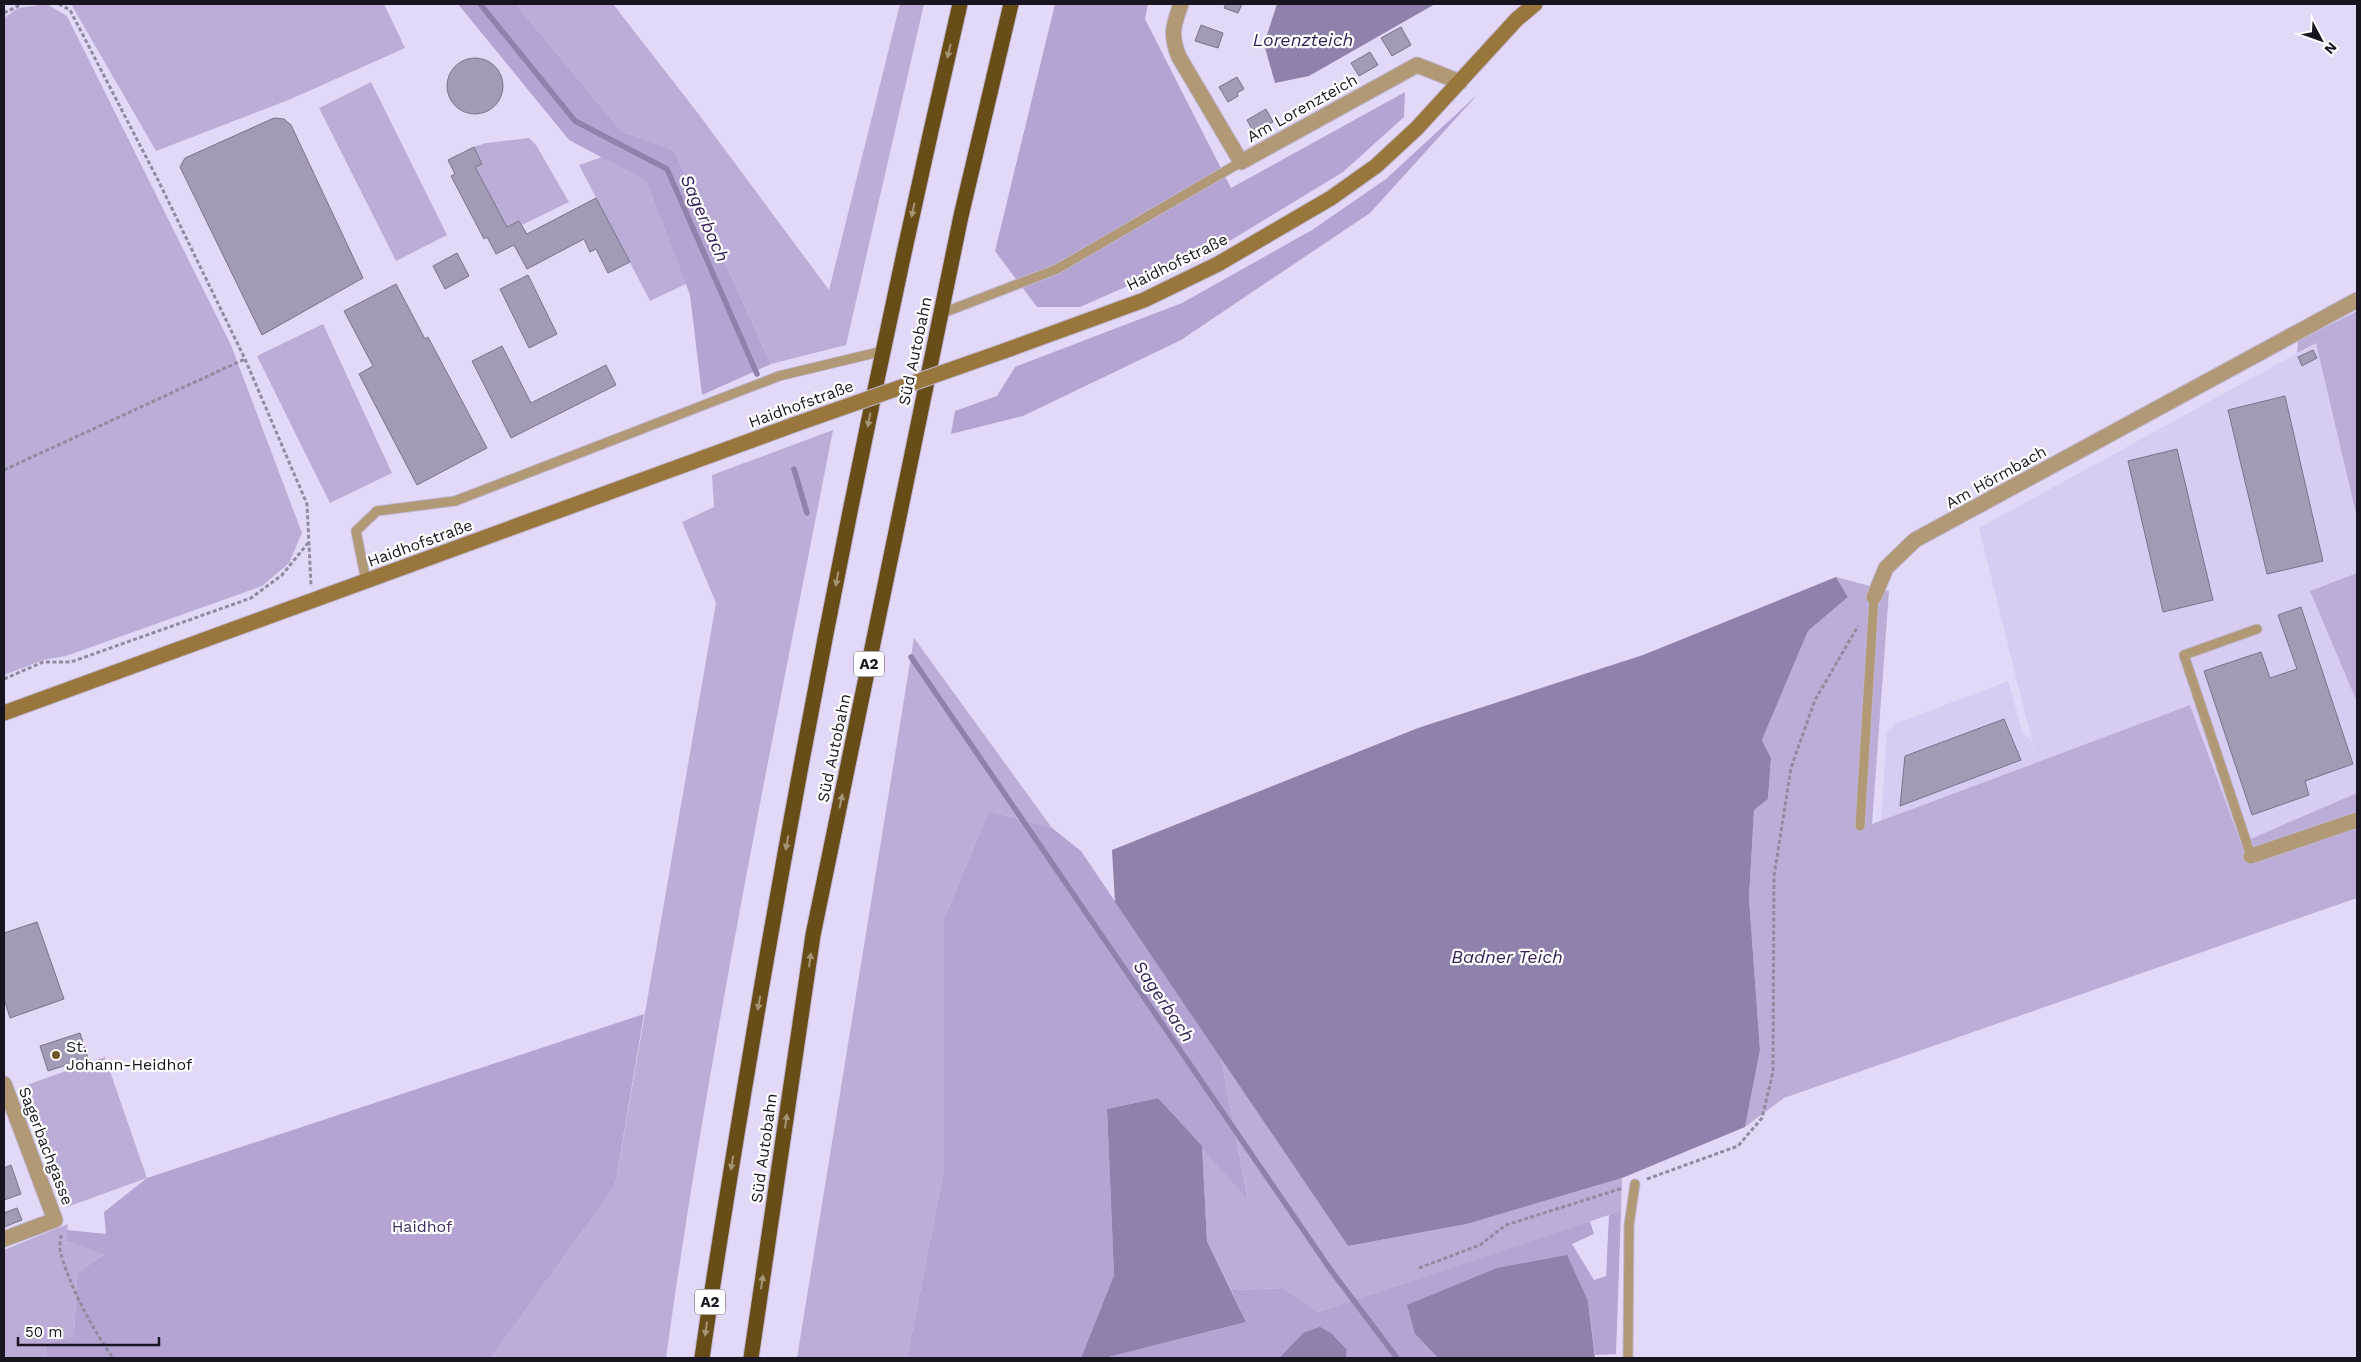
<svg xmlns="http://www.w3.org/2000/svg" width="2361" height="1362" font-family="'Work Sans',sans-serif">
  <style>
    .built { fill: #d9ccf2 }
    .green { fill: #bcadd8 }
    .forest { fill: #b5a4d3 }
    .water { fill: #9080ac }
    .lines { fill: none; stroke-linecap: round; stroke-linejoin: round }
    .stream { stroke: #9080ac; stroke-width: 5.5 }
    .building { fill: #a39ab6; stroke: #7b728d }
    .lane-casing { stroke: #bfb5d0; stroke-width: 11 }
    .street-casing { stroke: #bfb5d0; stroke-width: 17 }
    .secondary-casing { stroke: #bfb5d0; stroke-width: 17 }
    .highway-casing { stroke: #bfb5d0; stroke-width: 17 }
    .path { stroke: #928aa1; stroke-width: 3; stroke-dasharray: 4 2.5; stroke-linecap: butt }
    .lane { stroke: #b09974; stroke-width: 9 }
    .street { stroke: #b09974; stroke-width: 15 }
    .secondary { stroke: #98763c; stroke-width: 15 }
    .highway { stroke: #694d19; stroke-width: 15 }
    .secondary-bridge-casing { stroke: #bfb5d0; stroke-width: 17; stroke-linecap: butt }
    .secondary-bridge { stroke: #98763c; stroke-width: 15 }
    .oneway { fill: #a59475 }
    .poi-dot { fill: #6e5325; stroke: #fff; stroke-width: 2 }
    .labels { text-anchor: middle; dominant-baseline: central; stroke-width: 4.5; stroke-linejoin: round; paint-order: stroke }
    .shield { fill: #fff; stroke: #5e5b63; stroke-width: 1 }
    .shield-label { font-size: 15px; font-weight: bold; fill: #191520 }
    .street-label { font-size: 16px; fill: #191520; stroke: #fff }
    .poi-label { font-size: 16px; fill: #191520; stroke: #fff; text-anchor: start }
    .park-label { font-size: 16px; fill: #422a63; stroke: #fff }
    .water-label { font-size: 18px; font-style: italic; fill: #361c55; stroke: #fff }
  </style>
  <rect width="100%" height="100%" fill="#e3d8f7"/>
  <path class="built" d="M2316,343L2357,518V573L2311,592L2357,702V793L2241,843L2190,705L1881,821L1887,732L1895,724L2008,681L2023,734L2030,738L2035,753L1979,528Z"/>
  <path class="green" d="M47,4L67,16L231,345L302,533L289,563L262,586L66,656L43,660L4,675V18L18,8Z
    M71,4H384L405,48L291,99L156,151Z
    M516,4H613L697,112L829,290L900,4H924L846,345L771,364L674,150L621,131Z
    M371,82L447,235L396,261L319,108Z
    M529,138L536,145L569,202L522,225L519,221L507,227L475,167L482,163L474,147L486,143Z
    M602,157L646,181L686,284L650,301L579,165Z
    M2357,311V518L2316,343L2297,353L2298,341Z
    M323,324L392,473L330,503L257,356Z
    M833,430C773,738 709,1047 666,1358H491L615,1186L716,603L682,522L714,507L712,475Z
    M2357,573V702L2310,591Z
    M1836,577L1889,591L1872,824L2190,705L2241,843L2357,793V898L1784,1098L1745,1127L1760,1050L1749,897L1754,810L1768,799L1771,758L1762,740L1808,631L1848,597Z
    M914,638L1052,828L989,811L944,918V1169L907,1358H797Z
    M105,1057L147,1178L67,1207L24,1086Z
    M1221,1058L1348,1246L1467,1224L1622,1178L1621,1211L1318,1312L1283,1288L1231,1290L1207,1241L1202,1146L1248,1199Z
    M68,1224L66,1241L105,1253L77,1273L74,1336L45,1344L47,1358H4V1250Z"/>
  <path class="forest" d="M458,4H516L621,131L674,150L771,364L702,395L690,295L646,181L569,140Z
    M1055,4H1148L1145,19L1231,188L1405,92L1404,117L1343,172L1228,242L1080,307H1037L995,251Z
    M1478,94L1370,213L1181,340L1023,416L951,434L955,411L997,396L1015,367L1182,303L1312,230L1386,179Z
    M989,811L1052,828L1081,851L1221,1058L1248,1200L1158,1098L1107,1109L1114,1275L1081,1358H907L944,1169V918Z
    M644,1014L615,1186L491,1358H47L45,1344L74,1336L77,1273L104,1254L66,1241L67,1230L106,1234L104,1212L147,1178Z
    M1621,1211L1616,1354L1595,1355L1588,1301L1415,1334L1438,1358H1346L1347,1350L1303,1333L1279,1358H1105L1246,1322L1231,1290L1283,1288L1318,1312L1590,1221L1594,1234L1572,1244L1594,1280L1606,1276L1609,1215Z"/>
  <path class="water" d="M1277,4H1435L1309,76L1275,83L1264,44Z
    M1836,577L1848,597L1808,631L1762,740L1771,758L1768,799L1754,810L1749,898L1760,1050L1745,1127L1622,1178L1467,1224L1348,1246L1115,902L1112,850L1418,728L1643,655Z
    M1158,1098L1202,1146L1207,1241L1246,1322L1105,1358H1081L1114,1275L1107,1109Z
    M1567,1255L1588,1301L1595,1358H1438L1415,1334L1407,1305L1497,1268Z
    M1320,1327L1331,1333L1347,1350L1346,1358H1279L1303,1333Z"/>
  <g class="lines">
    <path class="stream" d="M480,4L575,121L667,169L757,374
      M794,469L807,513
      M911,657L1330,1269L1397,1358"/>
  </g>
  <path class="building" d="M1226,4H1242L1238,13L1224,8Z
    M1201,25L1223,33L1218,48L1195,41Z
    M1401,27L1411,45L1392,56L1381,38Z
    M1370,52L1378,65L1359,76L1351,63Z
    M447 86a28 28 0 1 1 56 0a28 28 0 1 1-56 0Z
    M1237,77L1244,89L1237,93L1238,96L1228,102L1219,87Z
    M1266,109L1273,122L1254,133L1247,120Z
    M274,118L284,119L291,125L363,278L262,335L180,167L185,158Z
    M474,147L482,164L475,167L507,227L519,221L527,234L596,198L630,262L608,273L596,249L590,252L584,239L527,269L514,245L496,254L487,237L484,239L451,176L455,174L448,160Z
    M457,253L469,276L445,289L433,266Z
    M528,275L557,334L529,348L500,289Z
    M396,284L425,339L428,337L487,448L417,485L359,374L373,366L344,311Z
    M502,346L531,403L606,365L616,385L511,438L472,361Z
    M2313,350L2317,358L2302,366L2298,357Z
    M2285,396L2323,561L2267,574L2228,410Z
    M2177,449L2213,600L2163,612L2128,461Z
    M2301,607L2353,764L2305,781L2309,795L2252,815L2204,671L2261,652L2270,678L2297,669L2278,615Z
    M2004,719L2021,760L1900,806L1905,756Z
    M37,922L64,999L10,1018L4,999V933Z
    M80,1033L88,1058L48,1071L40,1046Z
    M11,1165L21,1194L4,1200V1168Z
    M17,1208L22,1220L4,1227V1213Z"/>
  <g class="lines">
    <g class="lane-casing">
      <path id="lane" d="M940,314L1057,269L1241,162
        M366,581L356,531L377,511L455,501L779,376L883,351
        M1860,826L1874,597
        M2251,856L2184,655L2257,629
        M1628,1358L1629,1225L1635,1184"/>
    </g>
    <g class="street-casing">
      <path id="street" d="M1181,4C1173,26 1170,35 1179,57L1241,162L1417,65L1460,82
        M1874,597L1886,568L1915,540L2357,300
        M2251,856L2357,820
        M4,1084L55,1220L4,1239"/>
    </g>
    <g class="secondary-casing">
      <path id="secondary" d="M1004,351L1144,300L1218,264L1331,198L1376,166L1417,128L1517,19L1535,4
        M4,713L796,424"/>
    </g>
    <g class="highway-casing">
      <path id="highway" d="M702,1358C719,1239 739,1121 759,1002C816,668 883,335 960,4
        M751,1358L813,935L961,216L1011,4"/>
    </g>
    <path class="path" d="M59,4L70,10L159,182L245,359L307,504L311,585
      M4,13L22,4
      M4,470L245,359
      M4,679L43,662H71L251,598L282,575L308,543
      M1647,1179L1738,1146L1762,1118L1773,1072L1774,876L1791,768L1815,700L1858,626
      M61,1235C61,1239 59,1245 60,1250C69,1286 92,1328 113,1358
      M1419,1268L1480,1245L1506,1225L1623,1188"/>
    <use href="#lane" class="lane"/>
    <use href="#street" class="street"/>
    <use href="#secondary" class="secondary"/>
    <use href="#highway" class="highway"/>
    <g class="secondary-bridge-casing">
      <path id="secondary-bridge" d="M796,424L1004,351"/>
    </g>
    <use href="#secondary-bridge" class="secondary-bridge"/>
  </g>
  <defs><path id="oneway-solid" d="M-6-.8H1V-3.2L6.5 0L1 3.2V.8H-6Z" transform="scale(1.25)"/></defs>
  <g class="oneway">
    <use href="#oneway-solid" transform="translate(949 51) rotate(103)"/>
    <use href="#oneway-solid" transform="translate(913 210) rotate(102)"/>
    <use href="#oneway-solid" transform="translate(869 420) rotate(101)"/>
    <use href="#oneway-solid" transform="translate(837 579) rotate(101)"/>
    <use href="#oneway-solid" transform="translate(841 801) rotate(-78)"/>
    <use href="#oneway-solid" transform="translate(787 843) rotate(100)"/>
    <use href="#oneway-solid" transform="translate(810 960) rotate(-82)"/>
    <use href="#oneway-solid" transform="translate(759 1003) rotate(100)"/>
    <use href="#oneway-solid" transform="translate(786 1121) rotate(-82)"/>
    <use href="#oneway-solid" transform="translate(732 1163) rotate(100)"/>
    <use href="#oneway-solid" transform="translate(762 1282) rotate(-82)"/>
    <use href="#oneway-solid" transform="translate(706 1329) rotate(98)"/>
  </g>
  <circle class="poi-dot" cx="56" cy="1055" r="5"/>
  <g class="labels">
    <g class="shield">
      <rect x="854" y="651.5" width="30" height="25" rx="4"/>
      <rect x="695" y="1289.5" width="30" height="25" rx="4"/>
    </g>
    <g class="shield-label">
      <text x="869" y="664">A2</text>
      <text x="710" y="1302">A2</text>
    </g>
    <g class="street-label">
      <text transform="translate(1302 108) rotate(-29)">Am Lorenzteich</text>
      <text transform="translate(1177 262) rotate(-26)">Haidhofstraße</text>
      <text transform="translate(915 351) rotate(-78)">Süd Autobahn</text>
      <text transform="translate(801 404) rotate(-20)">Haidhofstraße</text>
      <text transform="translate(1996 477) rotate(-29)">Am Hörmbach</text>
      <text transform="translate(420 543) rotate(-20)">Haidhofstraße</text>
      <text transform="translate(834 748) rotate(-78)">Süd Autobahn</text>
      <text transform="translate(46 1146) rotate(69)">Sagerbachgasse</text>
      <text transform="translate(764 1148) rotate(-82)">Süd Autobahn</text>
    </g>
    <g class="poi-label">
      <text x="66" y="1046">St.<tspan x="66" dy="18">Johann-Heidhof</tspan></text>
    </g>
    <g class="park-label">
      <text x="422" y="1226">Haidhof</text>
    </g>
    <g class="water-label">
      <text x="1303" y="39">Lorenzteich</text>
      <text transform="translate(705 218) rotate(66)">Sagerbach</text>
      <text x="1507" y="956">Badner Teich</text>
      <text transform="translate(1164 1001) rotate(56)">Sagerbach</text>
    </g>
  </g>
  <rect width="2361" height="1362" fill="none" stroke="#191520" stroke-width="10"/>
  <g transform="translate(2321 40) rotate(131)" stroke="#ffffff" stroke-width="4" paint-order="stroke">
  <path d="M0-4L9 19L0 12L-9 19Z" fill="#191520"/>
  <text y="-8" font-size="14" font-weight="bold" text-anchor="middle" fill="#191520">N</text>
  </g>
  <path d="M18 1337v8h141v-8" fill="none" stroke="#191520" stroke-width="2.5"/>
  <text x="25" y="1337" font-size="15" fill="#191520" stroke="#ffffff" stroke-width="4" paint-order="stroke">50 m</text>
</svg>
